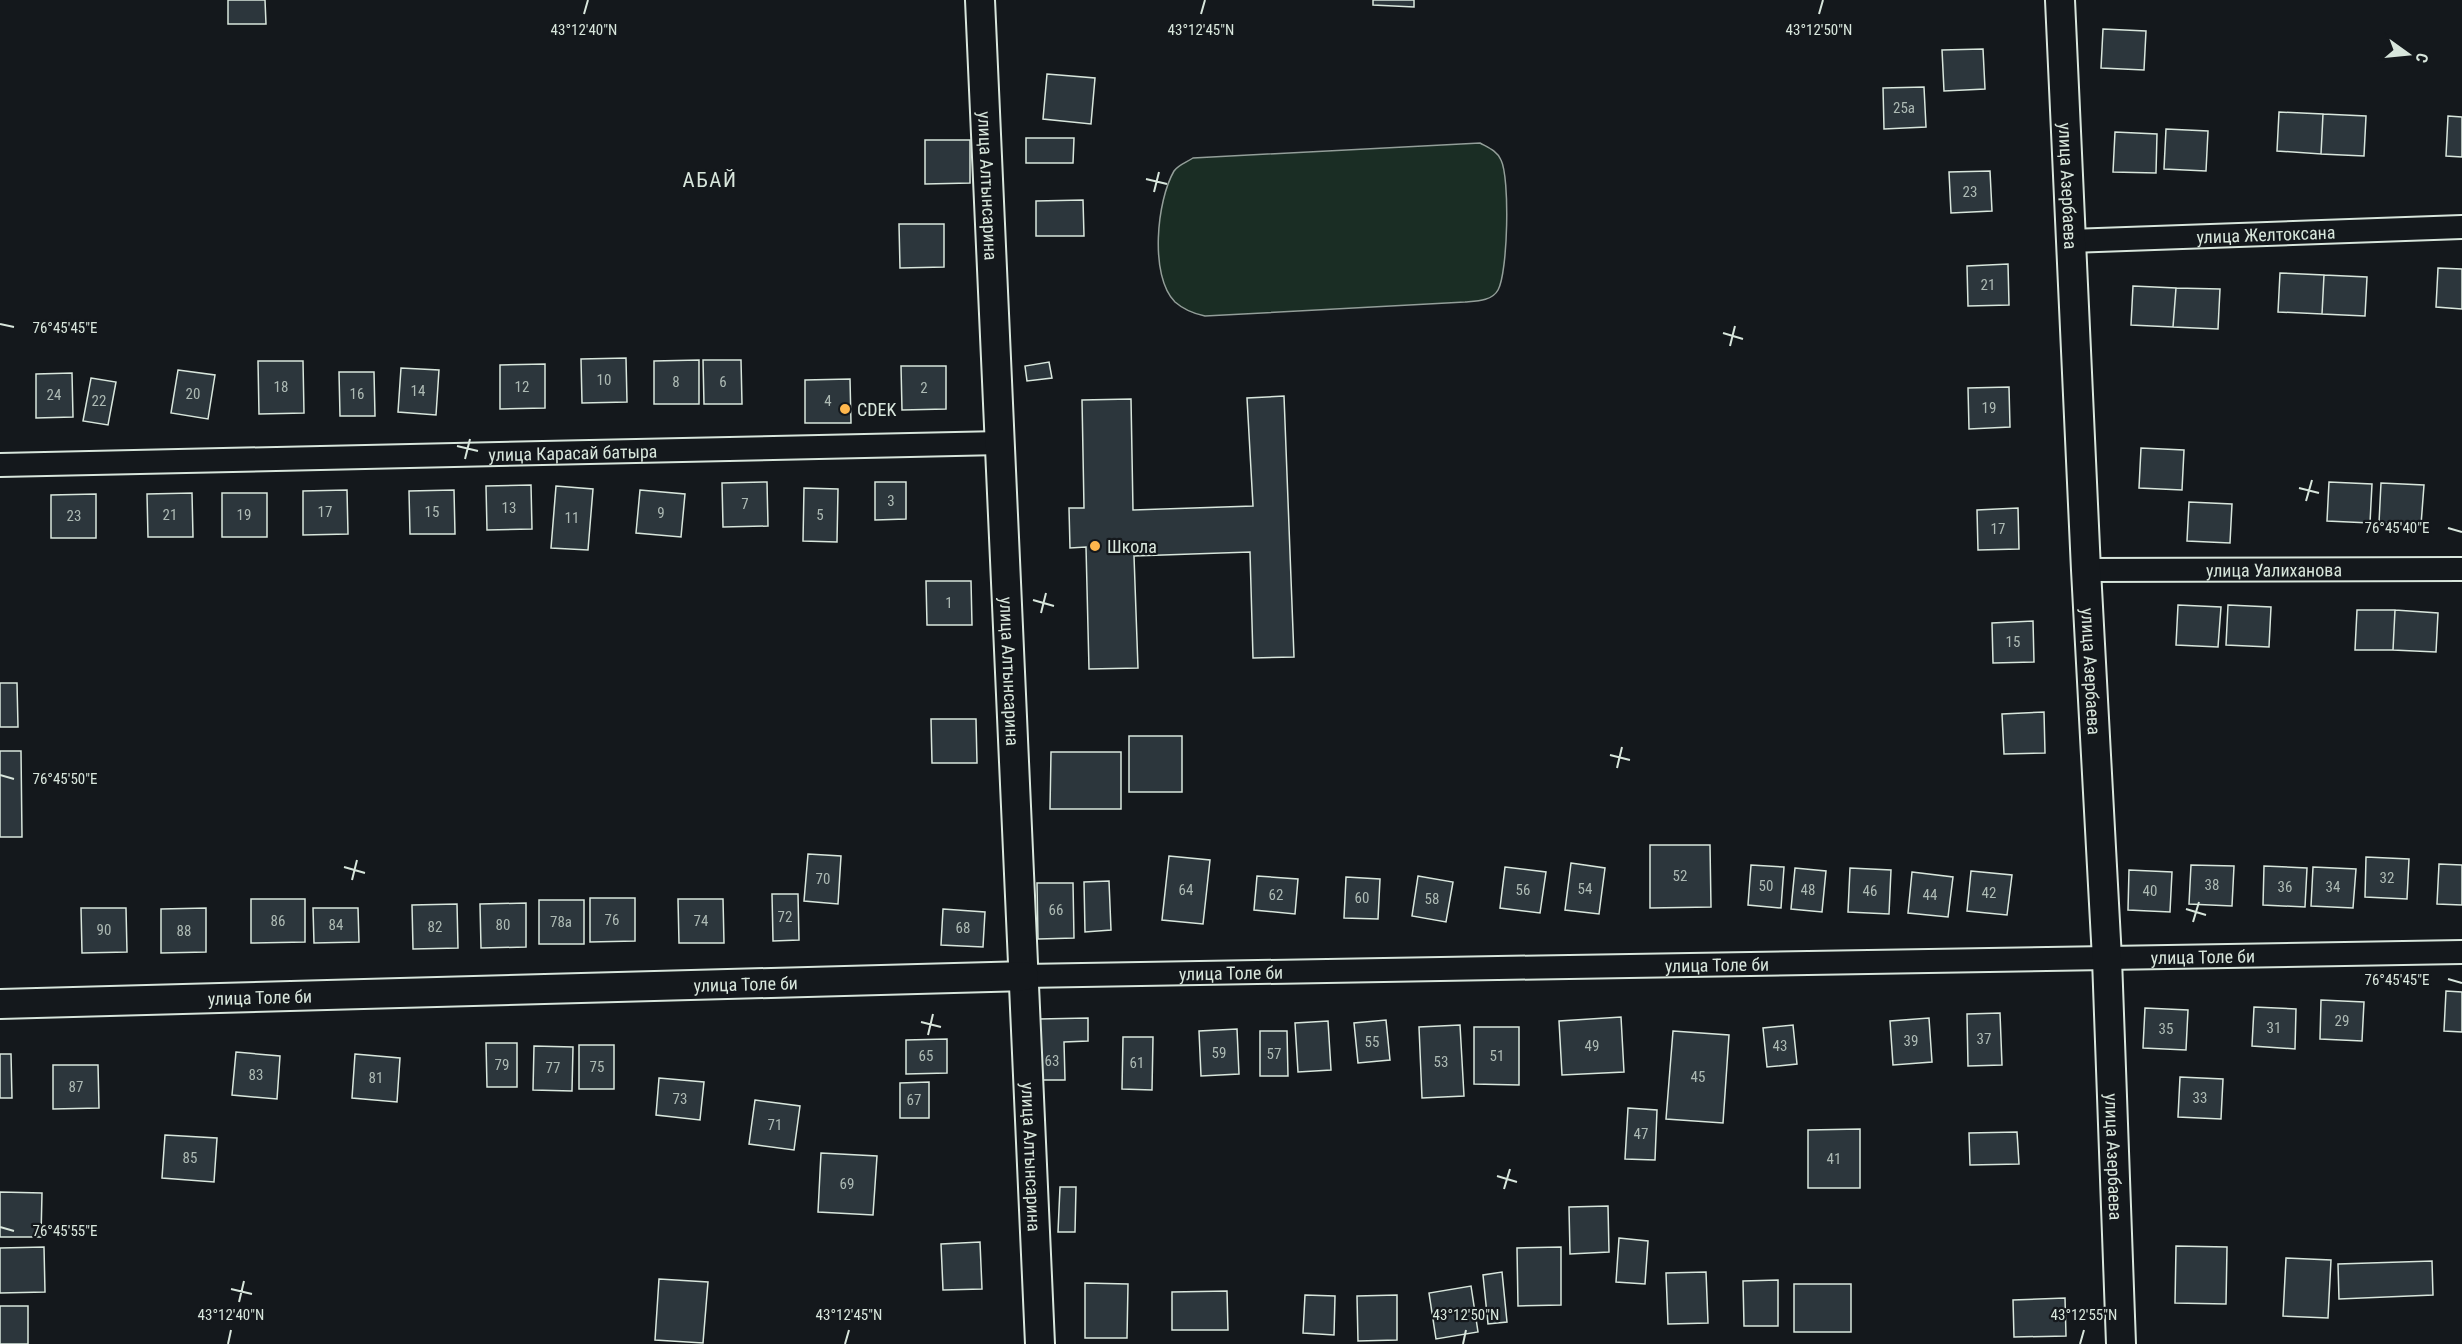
<svg xmlns="http://www.w3.org/2000/svg" width="2462" height="1344" font-family="'Roboto Condensed',sans-serif">
  <style>
    .green { fill: #1a2d24; stroke: #939e99; stroke-width: 1.5 }
    .building { fill: #2c363c; stroke: #d8e6dc; stroke-width: 1.5 }
    .lines { fill: none; stroke-linecap: round; stroke-linejoin: round }
    .minor-casing { stroke: #d8e6dc; stroke-width: 26 }
    .tertiary-casing { stroke: #d8e6dc; stroke-width: 32 }
    .minor { stroke: #14181c; stroke-width: 22 }
    .tertiary { stroke: #14181c; stroke-width: 28 }
    .ticks { fill: none; stroke: #d8e6dc; stroke-width: 2 }
    .poi-dot { fill: #ffb74d; stroke: #14181c; stroke-width: 2 }
    .labels { text-anchor: middle; dominant-baseline: central; stroke-width: 4.5; stroke-linejoin: round; paint-order: stroke }
    .number-label { font-size: 15px; fill: #adbab4 }
    .street-label { font-size: 18px; fill: #d8e6dc; stroke: #14181c }
    .poi-label { font-size: 18px; fill: #d8e6dc; stroke: #14181c; text-anchor: start }
    .quarter-label { font-size: 21px; letter-spacing: 1.5px; fill: #d8e6dc; stroke: #14181c }
    .ticks-label { font-size: 15px; text-anchor: middle; fill: #d8e6dc; stroke: #14181c; stroke-width: 4.5; stroke-linejoin: round; paint-order: stroke }
  </style>
  <rect width="100%" height="100%" fill="#14181c"/>
  <path class="green" d="M1480,143C1489,148 1497,151 1501,160C1510,178 1508,272 1498,290C1492,301 1477,301 1465,302L1205,316C1195,314 1183,309 1175,302C1149,276 1157,200 1174,171C1178,165 1187,162 1193,158Z"/>
  <path class="building" d="M228,0H265L266,24H228Z
    M1373,0H1414V7L1373,5Z
    M2103,29L2146,31L2144,70L2101,68Z
    M1983,49L1985,89L1944,91L1942,50Z
    M1047,74L1095,78L1091,124L1043,119Z
    M1924,87L1926,127L1884,129L1883,88Z
    M2279,112L2323,114L2321,154L2277,151Z
    M2323,114L2366,116L2364,156L2321,154Z
    M2448,116L2462,117V157L2446,156Z
    M2166,129L2208,131L2206,171L2164,169Z
    M2115,132L2157,134L2156,173L2113,172Z
    M1026,138H1074L1073,163H1026Z
    M925,140H970V183L925,184Z
    M1990,171L1992,211L1951,213L1949,172Z
    M1083,200L1084,236H1036V201Z
    M899,224H944V267L900,268Z
    M2008,264L2009,305L1968,306L1967,266Z
    M2438,268L2462,269V309L2436,307Z
    M2280,273L2324,275L2322,314L2278,312Z
    M2324,275L2367,277L2365,316L2322,314Z
    M2133,286L2176,288L2173,327L2131,325Z
    M2176,288L2220,289L2218,329L2173,327Z
    M626,358L627,402L582,403L581,359Z
    M699,360V404H654V361Z
    M703,360H741L742,404H704Z
    M258,361H303L304,413L259,414Z
    M1049,362L1052,378L1027,381L1025,366Z
    M545,364V408L500,409V365Z
    M901,366H946V409L902,410Z
    M401,368L439,370L436,415L398,412Z
    M178,370L215,375L208,419L171,413Z
    M339,372H374L375,416H340Z
    M72,373L73,417L36,418V374Z
    M91,378L116,382L108,425L83,421Z
    M850,379L851,423H805V380Z
    M2009,387L2010,427L1969,429L1968,388Z
    M1284,396L1294,657L1253,658L1250,552L1134,556L1138,668L1089,669L1086,547L1070,548L1069,508H1084L1082,400L1131,399L1133,510L1253,506L1247,398Z
    M2141,448L2184,450L2182,490L2139,488Z
    M767,482L768,526L723,527L722,483Z
    M875,482H906V519L875,520Z
    M2329,482L2372,484L2370,523L2327,521Z
    M2381,483L2424,485L2421,525L2379,523Z
    M531,485L532,529L487,530L486,486Z
    M556,486L593,489L588,550L551,548Z
    M804,488L838,489L837,542L803,541Z
    M347,490L348,534L303,535V491Z
    M454,490L455,534H410L409,491Z
    M640,490L685,494L681,537L636,533Z
    M192,493L193,537H148L147,494Z
    M222,493H267V537H222Z
    M96,494V538H51V495Z
    M2189,502L2232,504L2230,543L2187,541Z
    M2018,508L2019,549L1978,550L1977,510Z
    M926,581H971L972,625H927Z
    M2178,605L2221,607L2218,647L2176,645Z
    M2228,605L2271,607L2269,647L2226,645Z
    M2357,610H2395L2393,650H2355Z
    M2395,610L2438,613L2436,652L2393,650Z
    M2033,621L2034,662L1993,663L1992,623Z
    M0,683H17L18,727H0Z
    M2044,712L2045,753L2004,754L2002,714Z
    M931,719H976L977,763H932Z
    M1129,736H1182V792H1129Z
    M0,751H21L22,837H0Z
    M1051,752H1121V809H1050Z
    M1650,845H1710L1711,907L1650,908Z
    M808,854L841,856L838,904L804,901Z
    M1169,856L1210,860L1203,924L1162,920Z
    M2366,857L2409,859L2407,899L2365,897Z
    M1571,863L1605,868L1599,914L1565,910Z
    M2439,864L2462,865V905L2437,904Z
    M1751,865L1784,867L1781,908L1748,905Z
    M2191,865L2234,866L2232,906L2189,904Z
    M2264,866L2307,868L2305,907L2263,905Z
    M1505,867L1546,872L1540,913L1500,908Z
    M2313,867L2356,869L2353,908L2311,906Z
    M1795,868L1826,871L1822,912L1791,909Z
    M1850,868L1891,870L1889,914L1848,912Z
    M2129,870L2172,872L2170,912L2128,910Z
    M1971,871L2012,875L2007,915L1967,911Z
    M1912,872L1953,877L1948,917L1908,913Z
    M1257,876L1298,879L1295,914L1254,910Z
    M1418,876L1453,882L1446,922L1412,916Z
    M1346,877L1380,879L1378,919L1344,918Z
    M1109,881L1111,930L1085,932L1084,882Z
    M1037,883H1073L1074,938L1038,939Z
    M772,894H798L799,940L773,941Z
    M590,898H635V941L590,942Z
    M251,899H305V942L251,943Z
    M678,899H723L724,943H679Z
    M539,900H584V944H539Z
    M526,903V947L481,948L480,904Z
    M457,904L458,948L413,949L412,905Z
    M81,908H126L127,952L82,953Z
    M206,908V952L161,953V909Z
    M313,908H358L359,942L314,943Z
    M943,909L985,912L983,947L941,945Z
    M2446,991L2462,992V1032L2444,1031Z
    M2321,1000L2364,1002L2362,1041L2320,1039Z
    M2254,1007L2296,1009L2295,1049L2252,1046Z
    M2145,1008L2188,1010L2186,1050L2143,1048Z
    M2000,1013L2002,1065L1968,1066L1967,1014Z
    M1621,1017L1624,1072L1562,1075L1559,1021Z
    M1088,1018V1041L1064,1042L1065,1080H1040L1039,1019Z
    M1929,1018L1932,1062L1893,1065L1890,1021Z
    M1386,1020L1390,1060L1358,1063L1354,1023Z
    M1328,1021L1331,1070L1298,1072L1295,1023Z
    M1460,1025L1464,1096L1422,1098L1419,1027Z
    M1793,1025L1797,1064L1767,1067L1763,1028Z
    M1474,1027H1519V1085L1474,1084Z
    M1237,1029L1239,1074L1201,1076L1199,1031Z
    M1260,1031H1287L1288,1076H1260Z
    M1673,1031L1729,1035L1723,1123L1666,1119Z
    M1123,1037H1153L1152,1090L1122,1089Z
    M947,1039V1073L906,1074V1040Z
    M486,1043H517V1087H487Z
    M579,1045H614V1089H579Z
    M534,1046L573,1047L572,1091L533,1090Z
    M236,1052L280,1056L277,1099L232,1095Z
    M0,1054H11L12,1098H0Z
    M355,1054L400,1058L397,1102L352,1098Z
    M53,1065H98L99,1108L53,1109Z
    M2180,1077L2223,1079L2221,1119L2178,1117Z
    M659,1078L704,1082L700,1120L656,1115Z
    M929,1082V1118H900V1083Z
    M755,1100L800,1106L794,1150L749,1144Z
    M1628,1108L1657,1110L1655,1160L1625,1159Z
    M1860,1129V1188H1808V1130Z
    M2017,1132L2019,1164L1970,1165L1969,1133Z
    M165,1135L217,1138L214,1182L162,1178Z
    M821,1153L877,1156L873,1215L818,1212Z
    M1060,1187H1076L1075,1232H1058Z
    M0,1192L42,1193L41,1237H0Z
    M1608,1206L1609,1252L1570,1254L1569,1207Z
    M1619,1238L1648,1241L1645,1284L1616,1282Z
    M980,1242L982,1289L943,1290L941,1244Z
    M2176,1246L2227,1247L2226,1304L2175,1303Z
    M44,1247L45,1292L0,1293V1248Z
    M1561,1247V1305L1518,1306L1517,1248Z
    M2286,1258L2331,1260L2328,1318L2283,1316Z
    M2432,1261L2433,1295L2339,1299L2338,1264Z
    M1502,1272L1507,1322L1488,1324L1483,1275Z
    M1706,1272L1708,1323L1668,1324L1666,1273Z
    M659,1279L708,1282L703,1343L655,1340Z
    M1778,1280V1326H1744L1743,1281Z
    M1085,1283L1128,1284L1127,1338H1085Z
    M1794,1284H1851V1332H1794Z
    M1471,1286L1478,1332L1436,1339L1429,1293Z
    M1227,1291L1228,1330H1172V1292Z
    M1305,1295L1335,1296L1334,1335L1303,1333Z
    M1397,1295V1340L1358,1341L1357,1296Z
    M2065,1298L2066,1336L2014,1337L2013,1300Z
    M0,1306H28V1344H0Z"/>
  <g class="lines">
    <g class="minor-casing">
      <g id="minor">
        <path id="s1" d="M2070,241L2462,227"/>
        <path id="s2" d="M0,465L1001,443"/>
        <path id="s3" d="M2086,570L2462,569"/>
        <path id="s4" d="M1024,976L2462,952"/>
      </g>
    </g>
    <g class="tertiary-casing">
      <g id="tertiary">
        <path id="s5" d="M980,0L1040,1344"/>
        <path id="s6" d="M2060,0L2086,570L2107,959L2121,1344"/>
        <path id="s7" d="M0,1004L1024,976"/>
      </g>
    </g>
    <use href="#minor" class="minor"/>
    <use href="#tertiary" class="tertiary"/>
  </g>
  <path class="ticks" d="M584,14L588,0M1201,14L1205,0M1819,14L1823,0M1146,179L1167,184M1154,192L1159,172M0,324L14,327M1723,333L1743,339M1730,346L1735,326M457,446L478,451M465,459L470,439M2299,488L2319,493M2306,501L2312,480M2448,528L2462,532M1033,600L1054,606M1041,613L1046,593M1610,755L1630,760M1617,768L1622,747M0,775L14,779M344,867L365,873M352,880L357,860M2186,909L2206,915M2193,922L2199,902M2448,979L2462,983M921,1022L941,1027M928,1035L933,1014M1497,1176L1517,1182M1504,1189L1510,1169M0,1227L14,1231M231,1289L252,1294M239,1302L244,1281M228,1344L231,1330M845,1344L849,1330M1463,1344L1466,1330M2080,1344L2084,1330"/>
  <g class="poi-dot">
    <circle cx="845" cy="409" r="6"/>
    <circle cx="1095" cy="546" r="6"/>
  </g>
  <g class="labels">
    <g class="number-label">
      <text x="1904" y="108">25а</text>
      <text x="1970" y="192">23</text>
      <text x="1988" y="285">21</text>
      <text x="604" y="380">10</text>
      <text x="676" y="382">8</text>
      <text x="723" y="382">6</text>
      <text x="281" y="387">18</text>
      <text x="522" y="387">12</text>
      <text x="924" y="388">2</text>
      <text x="418" y="391">14</text>
      <text x="193" y="394">20</text>
      <text x="357" y="394">16</text>
      <text x="54" y="395">24</text>
      <text x="99" y="401">22</text>
      <text x="828" y="401">4</text>
      <text x="1989" y="408">19</text>
      <text x="891" y="501">3</text>
      <text x="745" y="504">7</text>
      <text x="509" y="508">13</text>
      <text x="325" y="512">17</text>
      <text x="432" y="512">15</text>
      <text x="661" y="513">9</text>
      <text x="170" y="515">21</text>
      <text x="244" y="515">19</text>
      <text x="820" y="515">5</text>
      <text x="74" y="516">23</text>
      <text x="572" y="518">11</text>
      <text x="1998" y="529">17</text>
      <text x="949" y="603">1</text>
      <text x="2013" y="642">15</text>
      <text x="1680" y="876">52</text>
      <text x="2387" y="878">32</text>
      <text x="823" y="879">70</text>
      <text x="2212" y="885">38</text>
      <text x="1766" y="886">50</text>
      <text x="2285" y="887">36</text>
      <text x="2333" y="887">34</text>
      <text x="1585" y="889">54</text>
      <text x="1186" y="890">64</text>
      <text x="1523" y="890">56</text>
      <text x="1808" y="890">48</text>
      <text x="1870" y="891">46</text>
      <text x="2150" y="891">40</text>
      <text x="1989" y="893">42</text>
      <text x="1276" y="895">62</text>
      <text x="1930" y="895">44</text>
      <text x="1362" y="898">60</text>
      <text x="1432" y="899">58</text>
      <text x="1056" y="910">66</text>
      <text x="785" y="917">72</text>
      <text x="612" y="920">76</text>
      <text x="278" y="921">86</text>
      <text x="701" y="921">74</text>
      <text x="561" y="922">78а</text>
      <text x="336" y="925">84</text>
      <text x="503" y="925">80</text>
      <text x="435" y="927">82</text>
      <text x="963" y="928">68</text>
      <text x="104" y="930">90</text>
      <text x="184" y="931">88</text>
      <text x="2342" y="1021">29</text>
      <text x="2274" y="1028">31</text>
      <text x="2166" y="1029">35</text>
      <text x="1984" y="1039">37</text>
      <text x="1911" y="1041">39</text>
      <text x="1372" y="1042">55</text>
      <text x="1592" y="1046">49</text>
      <text x="1780" y="1046">43</text>
      <text x="1219" y="1053">59</text>
      <text x="1274" y="1054">57</text>
      <text x="926" y="1056">65</text>
      <text x="1497" y="1056">51</text>
      <text x="1052" y="1061">63</text>
      <text x="1441" y="1062">53</text>
      <text x="1137" y="1063">61</text>
      <text x="502" y="1065">79</text>
      <text x="597" y="1067">75</text>
      <text x="553" y="1068">77</text>
      <text x="256" y="1075">83</text>
      <text x="1698" y="1077">45</text>
      <text x="376" y="1078">81</text>
      <text x="76" y="1087">87</text>
      <text x="2200" y="1098">33</text>
      <text x="680" y="1099">73</text>
      <text x="914" y="1100">67</text>
      <text x="775" y="1125">71</text>
      <text x="1641" y="1134">47</text>
      <text x="190" y="1158">85</text>
      <text x="1834" y="1159">41</text>
      <text x="847" y="1184">69</text>
    </g>
    <g class="street-label">
      <text stroke="none"><textPath href="#s5" startOffset="186">улица Алтынсарина</textPath></text>
      <text stroke="none"><textPath href="#s6" startOffset="186">улица Азербаева</textPath></text>
      <text stroke="none"><textPath href="#s1" startOffset="196">улица Желтоксана</textPath></text>
      <text stroke="none"><textPath href="#s2" startOffset="573">улица Карасай батыра</textPath></text>
      <text stroke="none"><textPath href="#s3" startOffset="188">улица Уалиханова</textPath></text>
      <text stroke="none"><textPath href="#s5" startOffset="672">улица Алтынсарина</textPath></text>
      <text stroke="none"><textPath href="#s6" startOffset="672">улица Азербаева</textPath></text>
      <text stroke="none"><textPath href="#s4" startOffset="1179">улица Толе би</textPath></text>
      <text stroke="none"><textPath href="#s4" startOffset="693">улица Толе би</textPath></text>
      <text stroke="none"><textPath href="#s4" startOffset="207">улица Толе би</textPath></text>
      <text stroke="none"><textPath href="#s7" startOffset="746">улица Толе би</textPath></text>
      <text stroke="none"><textPath href="#s7" startOffset="260">улица Толе би</textPath></text>
      <text stroke="none"><textPath href="#s6" startOffset="1158">улица Азербаева</textPath></text>
      <text stroke="none"><textPath href="#s5" startOffset="1158">улица Алтынсарина</textPath></text>
    </g>
    <g class="poi-label">
      <text x="857" y="409">CDEK</text>
      <text x="1107" y="546">Школа</text>
    </g>
    <g class="quarter-label">
      <text x="710" y="180">АБАЙ</text>
    </g>
  </g>
  <g class="ticks-label">
    <text x="584" y="35">43°12'40"N</text>
    <text x="1201" y="35">43°12'45"N</text>
    <text x="1819" y="35">43°12'50"N</text>
    <text x="65" y="333">76°45'45"E</text>
    <text x="2397" y="533">76°45'40"E</text>
    <text x="65" y="784">76°45'50"E</text>
    <text x="2397" y="985">76°45'45"E</text>
    <text x="65" y="1236">76°45'55"E</text>
    <text x="231" y="1320">43°12'40"N</text>
    <text x="849" y="1320">43°12'45"N</text>
    <text x="1466" y="1320">43°12'50"N</text>
    <text x="2084" y="1320">43°12'55"N</text>
  </g>
  <g transform="translate(2408 54) rotate(105)" stroke="#14181c" stroke-width="4.5" paint-order="stroke">
  <path d="M0-4.5L10 22L0 15L-10 22Z" fill="#d8e6dc"/>
  <text y="-9" font-size="16" font-weight="bold" text-anchor="middle" fill="#d8e6dc">С</text>
  </g>
</svg>
